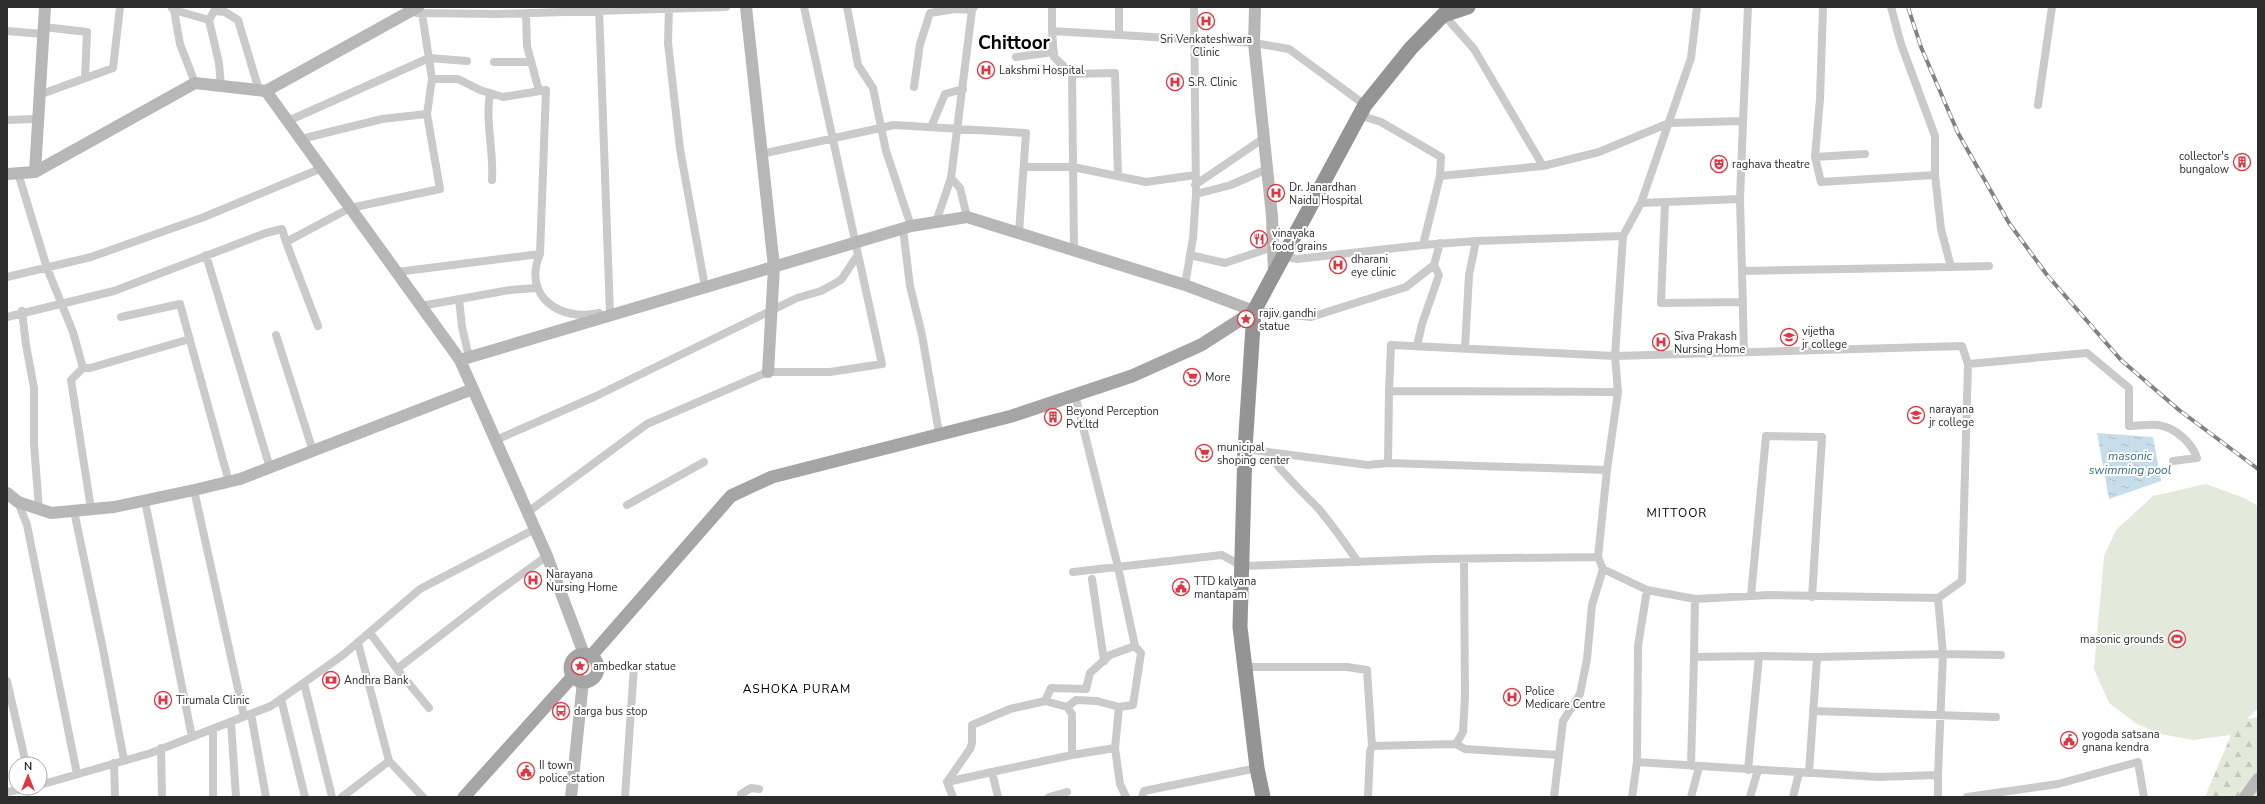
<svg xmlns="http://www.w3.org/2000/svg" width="2265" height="804" font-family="'Nunito Sans',sans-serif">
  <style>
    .forest { fill: url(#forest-firs) }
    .garden { fill: #e3eadb }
    .water { fill: url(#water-ripples) }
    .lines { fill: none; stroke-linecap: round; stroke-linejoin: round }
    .street { stroke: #cacaca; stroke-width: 8 }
    .secondary { stroke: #b7b7b7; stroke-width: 12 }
    .primary { stroke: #a5a5a5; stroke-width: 13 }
    .highway { stroke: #949494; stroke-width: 15 }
    .rail-casing { stroke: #828282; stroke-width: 4 }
    .rail { stroke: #fff; stroke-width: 2.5; stroke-dasharray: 8; stroke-linecap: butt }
    .labels { text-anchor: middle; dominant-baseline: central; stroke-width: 4; stroke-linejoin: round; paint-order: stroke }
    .poi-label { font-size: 11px; fill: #2d2d2d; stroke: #fff; text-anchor: start }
    .water-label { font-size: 12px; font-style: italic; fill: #3f6e8c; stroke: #fff }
    .neighbourhood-label { font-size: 12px; letter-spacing: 1px; fill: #000; stroke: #fff }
    .town-label { font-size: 19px; font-weight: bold; fill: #000; stroke: #fff }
  </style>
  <defs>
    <pattern id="forest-firs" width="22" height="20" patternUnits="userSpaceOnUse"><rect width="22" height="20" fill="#e3eadb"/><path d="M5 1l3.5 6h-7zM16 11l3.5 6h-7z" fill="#c3c9bc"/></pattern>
    <pattern id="water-ripples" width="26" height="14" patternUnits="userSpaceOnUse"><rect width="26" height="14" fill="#c8ddea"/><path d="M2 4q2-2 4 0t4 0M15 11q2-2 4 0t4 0" fill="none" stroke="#acbec9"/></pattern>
  </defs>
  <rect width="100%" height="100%" fill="#fff"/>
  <path class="forest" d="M2258,717V797H2205L2237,721Z"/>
  <path class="garden" d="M2206,484L2244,498L2258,506V708L2231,735L2192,740L2161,734L2137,724L2109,703L2094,669L2104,556L2116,530L2153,496Z"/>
  <path class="water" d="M2097,433L2153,437L2161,481L2109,499Z"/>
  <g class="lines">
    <path class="street" d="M599,7L610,315
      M669,7L668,43L680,149L705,287
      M847,7L858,65L873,88L886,151L911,226
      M1052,7V31L1254,43L1289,49L1365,105
      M1823,7L1820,99L1815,157L1865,154
      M1891,7L1901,44L1935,136V175
      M172,8L174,10L180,44L195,83
      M174,10L209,20L219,63L221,86
      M417,13L497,14L726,7
      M526,13L527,46L539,91
      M1444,15L1474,49L1543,166L1599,152L1669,123L1743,121L1740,199
      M209,20L214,11L225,12L238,20L259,90
      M44,27L87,32L85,78
      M7,31L43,34
      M1052,31L1054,57L1072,74L1074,250
      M1119,35V7
      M1016,57L1054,52
      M494,62H530
      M1072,74L1115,73L1118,176
      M914,87L920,44L930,13L955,9L972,10
      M490,93C485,122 494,151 492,180
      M39,95L113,68L120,7
      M2038,105L2052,7
      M1359,115L1381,122L1441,157L1440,176
      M7,120L37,119
      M288,121L429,58L467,61
      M1743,121L1748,7
      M931,127L945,94L963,89
      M301,139L382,119L427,114
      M761,154L894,125L1026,133L1019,233
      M1024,167H1073L1146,182L1195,175
      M18,173L47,268L73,332L83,368
      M951,178L960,188L967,217
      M1195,185L1264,138
      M1196,194L1231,185L1267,169
      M1641,203L1691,58L1697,7
      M1665,203L1661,303L1743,302
      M936,222L951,178L972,10L974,7
      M903,229L910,286L922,335L939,433
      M1623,236L1641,203L1740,199L1742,271
      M286,242L318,326
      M1423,245L1476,241
      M540,254C522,296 560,322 599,313
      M206,255L270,468
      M1190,255L1225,263L1273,247
      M1283,256L1297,259L1423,245L1440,176L1543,166
      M1951,267L1989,266
      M397,272L540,254L546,90L503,97L480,90L458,79H432L422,13
      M7,277L91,257L204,217L322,168
      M1185,285L1193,238L1196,194L1194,7
      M459,299L462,327L469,357
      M421,306L510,290L536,288
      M22,311L26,345L34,388V444L39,509
      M1254,311L1311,317L1406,287L1434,265L1440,243
      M7,317L114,291L266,233L282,229L286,242L350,208L440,189L427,114L432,79
      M121,317L180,304L229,482
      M276,335L313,451
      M1417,346L1422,324L1439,275L1434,265
      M1465,348L1469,275L1476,241L1623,236L1615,356L1962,346L1968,364L2087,353L2129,388V426C2139,426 2149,424 2158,425C2175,427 2192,443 2197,458L2173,461
      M1744,352L1742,271L1951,267L1941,229L1935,175L1821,182L1815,157
      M1389,391L1391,345L1615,356L1618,392
      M1075,395L1118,567L1135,646
      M496,440L594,397L797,298L821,291L841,280L857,256
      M1245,449L1368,465L1388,463L1607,470L1598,557
      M1267,452C1282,473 1299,489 1317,507C1332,524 1345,543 1358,562
      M1388,463L1389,391L1618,392L1607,470
      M194,490L244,716
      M145,501L192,737
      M18,502L27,525L77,774
      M627,505L704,462
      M91,509L71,380L83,368H90L190,339
      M74,511L103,649L124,760
      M528,512L647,424L768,372H830L882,364L804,7
      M1603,569L1647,590
      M1073,572L1222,555L1242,566L1433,559L1598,557L1603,569L1592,605L1587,659L1580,694L1563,721L1554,797
      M1092,579L1104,661
      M1751,596L1766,436L1822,437L1812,597
      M1938,598L1962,581L1968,364
      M1695,599L1694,657L1759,656L1748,770
      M370,633L397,669L490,597L547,556
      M1759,656L1817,657
      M1245,667H1347L1367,670L1372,746L1370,752L1368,797
      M397,669L429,708
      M7,681L26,764
      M304,683L332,797
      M281,699L305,797
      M1045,701L1067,707L1072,714V755
      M1067,707L1076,700L1097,701L1119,707
      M1813,711L1996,717
      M251,714L266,797
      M231,722L236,797
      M1456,744L1463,732L1465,697L1464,560
      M1372,746L1456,744L1465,749L1559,755
      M161,748L162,797
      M1115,748L1120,784L1126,797
      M389,761L423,797
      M1637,762L1638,646L1647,590L1695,599L1770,595L1938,598L1943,654L2001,655
      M114,763L115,797
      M1691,766L1694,657
      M1809,773L1817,657L1943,654L1938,775
      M947,782L992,772
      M40,785L151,753L271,706L343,655L420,589L535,529
      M7,792L30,788
      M213,797V729
      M342,797L389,761L358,643
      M625,797L634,667
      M741,797V794L751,788L759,789
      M953,797L947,782L970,749L972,743V725L1010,709L1045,701L1051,688L1086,689L1090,673L1110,655L1135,646L1141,653L1133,705L1119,707L1115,748L1072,755L992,772L998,797
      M1049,797L1067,792
      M1142,797L1144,791L1257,768
      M1632,797L1637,762L1878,777L1938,775V797
      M1691,797L1699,767
      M1750,797L1758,770
      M1793,797L1799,773
      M1967,797L2058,784L2138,762L2144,797"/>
    <path class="secondary" d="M746,7L774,267L768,372
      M1255,7L1254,43L1272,216L1274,273
      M266,91L460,360L547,556L584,654
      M35,172L45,7
      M7,174L35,172L195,83L266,91L418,7
      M460,360L911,226L967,217L1185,285L1254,311
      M7,493L18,502L51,513L114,507L194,490L240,479L473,389
      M571,797L583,681
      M2245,797L2258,779"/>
    <path class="primary" d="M570 668a14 14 0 1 1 28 0a14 14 0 1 1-28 0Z
      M591,656L731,496L772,477L1012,416L1132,376L1201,345L1254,311
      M464,797L573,676"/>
    <path class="highway" d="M1444,15L1468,7
      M1263,797L1257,768L1240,627L1245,449L1254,311L1365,105L1411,48L1451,7"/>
    <g class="rail-casing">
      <path id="rail" d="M1908,7L1921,47L1958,133L2009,223L2047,275L2121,360L2179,410L2258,469"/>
    </g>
    <use href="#rail" class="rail"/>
  </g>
  <defs>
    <g id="hospital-ring" transform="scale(0.9)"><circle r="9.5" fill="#fff" stroke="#de3642" stroke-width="1.5"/><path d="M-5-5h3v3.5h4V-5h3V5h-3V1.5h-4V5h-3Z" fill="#de3642"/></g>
    <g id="building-ring" transform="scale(0.9)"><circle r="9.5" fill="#fff" stroke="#de3642" stroke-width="1.5"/><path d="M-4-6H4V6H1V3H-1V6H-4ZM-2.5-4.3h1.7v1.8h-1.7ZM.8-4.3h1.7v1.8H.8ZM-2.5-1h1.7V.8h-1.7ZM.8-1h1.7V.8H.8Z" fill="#de3642"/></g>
    <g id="theatre-ring" transform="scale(0.9)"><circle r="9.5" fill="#fff" stroke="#de3642" stroke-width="1.5"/><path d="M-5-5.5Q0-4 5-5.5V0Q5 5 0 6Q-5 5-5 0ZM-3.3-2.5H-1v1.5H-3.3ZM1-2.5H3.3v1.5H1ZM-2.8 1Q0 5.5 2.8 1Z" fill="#de3642"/></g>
    <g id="restaurant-ring" transform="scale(0.9)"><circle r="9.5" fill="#fff" stroke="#de3642" stroke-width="1.5"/><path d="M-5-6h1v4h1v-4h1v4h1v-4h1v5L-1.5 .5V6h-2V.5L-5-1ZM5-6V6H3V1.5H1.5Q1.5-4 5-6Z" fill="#de3642"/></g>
    <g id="sight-ring" transform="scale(0.9)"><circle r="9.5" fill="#fff" stroke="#de3642" stroke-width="1.5"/><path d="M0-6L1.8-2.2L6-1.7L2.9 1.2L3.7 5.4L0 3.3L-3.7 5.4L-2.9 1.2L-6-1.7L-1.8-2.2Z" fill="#de3642"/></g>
    <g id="university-ring" transform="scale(0.9)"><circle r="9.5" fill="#fff" stroke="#de3642" stroke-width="1.5"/><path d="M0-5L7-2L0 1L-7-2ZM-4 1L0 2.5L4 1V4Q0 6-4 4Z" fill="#de3642"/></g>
    <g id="supermarket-ring" transform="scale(0.9)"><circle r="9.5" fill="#fff" stroke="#de3642" stroke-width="1.5"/><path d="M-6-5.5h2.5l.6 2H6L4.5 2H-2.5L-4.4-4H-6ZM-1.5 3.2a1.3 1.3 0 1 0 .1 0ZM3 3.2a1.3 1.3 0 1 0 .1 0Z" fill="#de3642"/></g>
    <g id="civic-ring" transform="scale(0.9)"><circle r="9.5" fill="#fff" stroke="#de3642" stroke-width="1.5"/><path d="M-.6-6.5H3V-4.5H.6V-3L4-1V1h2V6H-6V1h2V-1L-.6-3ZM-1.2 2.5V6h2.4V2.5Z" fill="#de3642"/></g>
    <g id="stadium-ring" transform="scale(0.9)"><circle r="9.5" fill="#fff" stroke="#de3642" stroke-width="1.5"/><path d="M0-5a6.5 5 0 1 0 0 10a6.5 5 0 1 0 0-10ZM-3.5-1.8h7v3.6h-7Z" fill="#de3642"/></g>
    <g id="bank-ring" transform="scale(0.9)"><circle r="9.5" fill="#fff" stroke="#de3642" stroke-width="1.5"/><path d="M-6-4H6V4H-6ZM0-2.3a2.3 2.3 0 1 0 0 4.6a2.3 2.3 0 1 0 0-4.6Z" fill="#de3642"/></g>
    <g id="bus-ring" transform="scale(0.9)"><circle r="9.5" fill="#fff" stroke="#de3642" stroke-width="1.5"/><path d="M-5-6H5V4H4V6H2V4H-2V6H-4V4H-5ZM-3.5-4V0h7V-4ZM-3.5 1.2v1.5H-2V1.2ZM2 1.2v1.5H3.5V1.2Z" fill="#de3642"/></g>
  </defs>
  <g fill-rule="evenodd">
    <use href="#hospital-ring" x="1206" y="21"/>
    <use href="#hospital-ring" x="986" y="70"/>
    <use href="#hospital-ring" x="1175" y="82"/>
    <use href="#building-ring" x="2242" y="162"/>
    <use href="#theatre-ring" x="1719" y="164"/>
    <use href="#hospital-ring" x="1276" y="193"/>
    <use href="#restaurant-ring" x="1259" y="239"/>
    <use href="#hospital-ring" x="1338" y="265"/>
    <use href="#sight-ring" x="1246" y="319"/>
    <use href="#university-ring" x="1789" y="337"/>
    <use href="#hospital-ring" x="1661" y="342"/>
    <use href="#supermarket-ring" x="1192" y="377"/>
    <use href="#university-ring" x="1916" y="415"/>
    <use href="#building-ring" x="1053" y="417"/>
    <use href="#supermarket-ring" x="1204" y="453"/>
    <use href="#hospital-ring" x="533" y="580"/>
    <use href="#civic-ring" x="1181" y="587"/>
    <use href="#stadium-ring" x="2177" y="639"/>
    <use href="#sight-ring" x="580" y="666"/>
    <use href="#bank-ring" x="331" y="680"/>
    <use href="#hospital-ring" x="1512" y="697"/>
    <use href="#hospital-ring" x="163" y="700"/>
    <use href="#bus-ring" x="561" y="711"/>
    <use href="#civic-ring" x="2069" y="740"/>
    <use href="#civic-ring" x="526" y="771"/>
  </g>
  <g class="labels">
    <g class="poi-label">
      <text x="1206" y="39" text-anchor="middle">Sri Venkateshwara<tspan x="1206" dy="13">Clinic</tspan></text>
      <text x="999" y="70">Lakshmi Hospital</text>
      <text x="1188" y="82">S.R. Clinic</text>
      <text x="2229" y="156" text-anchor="end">collector's<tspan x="2229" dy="13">bungalow</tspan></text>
      <text x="1732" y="164">raghava theatre</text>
      <text x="1289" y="187">Dr. Janardhan<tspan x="1289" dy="13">Naidu Hospital</tspan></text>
      <text x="1272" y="233">vinayaka<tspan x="1272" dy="13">food grains</tspan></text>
      <text x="1351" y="259">dharani<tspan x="1351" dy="13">eye clinic</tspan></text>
      <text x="1259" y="313">rajiv gandhi<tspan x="1259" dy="13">statue</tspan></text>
      <text x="1802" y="331">vijetha<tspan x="1802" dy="13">jr college</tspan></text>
      <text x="1674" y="336">Siva Prakash<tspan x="1674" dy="13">Nursing Home</tspan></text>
      <text x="1205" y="377">More</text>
      <text x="1929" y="409">narayana<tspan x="1929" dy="13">jr college</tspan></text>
      <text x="1066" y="411">Beyond Perception<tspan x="1066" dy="13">Pvt.ltd</tspan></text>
      <text x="1217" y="447">municipal<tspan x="1217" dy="13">shoping center</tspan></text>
      <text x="546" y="574">Narayana<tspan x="546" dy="13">Nursing Home</tspan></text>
      <text x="1194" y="581">TTD kalyana<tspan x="1194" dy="13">mantapam</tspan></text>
      <text x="2164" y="639" text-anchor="end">masonic grounds</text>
      <text x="593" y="666">ambedkar statue</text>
      <text x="344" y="680">Andhra Bank</text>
      <text x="1525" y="691">Police<tspan x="1525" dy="13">Medicare Centre</tspan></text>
      <text x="176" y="700">Tirumala Clinic</text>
      <text x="574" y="711">darga bus stop</text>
      <text x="2082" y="734">yogoda satsana<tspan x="2082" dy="13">gnana kendra</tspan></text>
      <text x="539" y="765">II town<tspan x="539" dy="13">police station</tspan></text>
    </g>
    <g class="water-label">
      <text x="2130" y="456">masonic<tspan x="2130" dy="14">swimming pool</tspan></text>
    </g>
    <g class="neighbourhood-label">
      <text x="1677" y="513">MITTOOR</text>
      <text x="797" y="689">ASHOKA PURAM</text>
    </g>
    <g class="town-label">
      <text x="1014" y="43">Chittoor</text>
    </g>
  </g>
  <rect width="2265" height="804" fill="none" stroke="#2d2d2d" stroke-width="16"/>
  <g transform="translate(28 776)"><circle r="19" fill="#ffffff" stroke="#ababab"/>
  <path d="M0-3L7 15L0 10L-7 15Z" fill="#de3642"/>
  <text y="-6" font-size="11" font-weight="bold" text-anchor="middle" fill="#2d2d2d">N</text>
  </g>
</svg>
